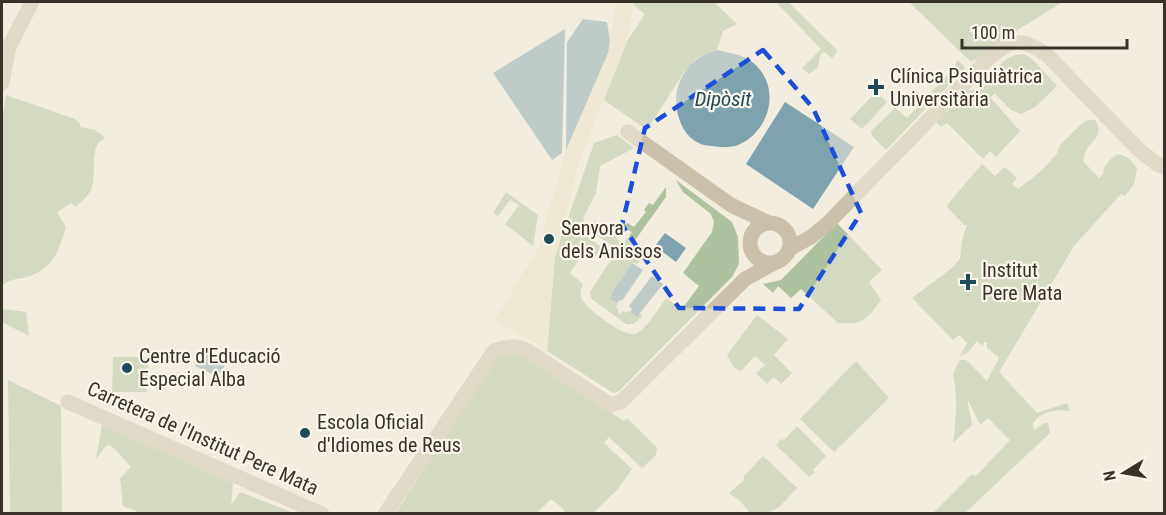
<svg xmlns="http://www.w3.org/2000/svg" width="1166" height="515" font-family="'Roboto Condensed',sans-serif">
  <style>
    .green { fill: #afc29f }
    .plaza { fill: #eae2c7 }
    .water { fill: #7ea3af }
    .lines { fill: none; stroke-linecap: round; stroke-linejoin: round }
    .minor { stroke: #cbc0ab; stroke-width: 15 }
    .marked { fill: none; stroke: #1d4ed8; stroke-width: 4.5; stroke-dasharray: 12 8; stroke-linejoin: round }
    .poi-dot { fill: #204a5a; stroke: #faf6ec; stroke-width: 2 }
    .labels { text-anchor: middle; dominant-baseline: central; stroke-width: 4.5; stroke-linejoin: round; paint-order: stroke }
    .poi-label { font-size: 20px; fill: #39322a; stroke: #faf6ec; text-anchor: start }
    .street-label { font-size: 20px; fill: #39322a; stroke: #faf6ec }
    .water-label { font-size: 21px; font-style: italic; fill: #204a5a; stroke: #faf6ec }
  </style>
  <rect width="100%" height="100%" fill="#f3eddf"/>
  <path class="green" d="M634,2H719L716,4L737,24L723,31L717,50L697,58L684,72L647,130L604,100L627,41L645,14L634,5Z
    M776,2H788L838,51L832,58L824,52L820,55L818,67L809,74L802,68L821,49Z
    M909,2H1063L1019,29L1009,43L971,62Z
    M1024,54L1032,59L1057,86L1035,107L1021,114L1011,110L995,94L990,97L1020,131L996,157L990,151L983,159L947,123L941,127L936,122L968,90C975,92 988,85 994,79L990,75C1002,63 1006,55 1024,54Z
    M958,60L965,68L886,150L872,136L871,131L895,108L907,118L953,69Z
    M876,92L887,102L862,129L850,119Z
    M6,95L75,119L80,124V127L95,130L105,138C87,147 98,173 91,190C87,198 81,202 75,207L71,203L57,212L66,227C58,254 52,271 23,278C15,279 8,280 2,286V119Z
    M1088,120H1095C1105,136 1092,139 1086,151C1084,154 1084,158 1083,161L1099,178L1103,174C1104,164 1110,159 1118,154C1128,156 1131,160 1137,168L1134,184L1125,196L1121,194L1074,246L999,372L1037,413L1067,403L1070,411C1056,409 1042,411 1033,423L1034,430L1044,423H1048L1050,433L965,513H933L969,477L973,474L976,476L1010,440L988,418L980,425L967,398L972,425L953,443C956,417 958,399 953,374L960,360H966L987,381L999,358L987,348V342H984L983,346L977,341L968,352L960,356L967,343L959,335L953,340L912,298L952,268L960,259L962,240L967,225H964L947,207L948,204L982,164L995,176L1005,167L1017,178L1012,184L1018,189L1040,172L1057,154L1060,145L1081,124Z
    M617,135L634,148L600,166L596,193L583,218L589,237L601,247L602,257L601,259L588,250L582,255L570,273L583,284C581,288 580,293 581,298C585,308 624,337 635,334C646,330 659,308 666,298L682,309L699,286L683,273L712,232L714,222L711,214L683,192L676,180L732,222L738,237L739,264L732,277L618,392L613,393L547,351L555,256L594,143Z
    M666,187V197L628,250L621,252L595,234L594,220L608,230L611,227L615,230V237L623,244L632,232L623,227L627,223L634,227L646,212L644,210L649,203L653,205Z
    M506,192L538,215L533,246L505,224L519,205L510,200L498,216L493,213Z
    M837,223L882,270L869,282L881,300C867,319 864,325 838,323L801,289L791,298L778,286L773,293L763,284L781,280Z
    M632,258L640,261L637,264L633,262L619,282L610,299L618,304L616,306L620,315L623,311L626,313L628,311L636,316L639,313L642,316C637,322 634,325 626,324L593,300L591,298L590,292L608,264L612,260Z
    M2,309L26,312L29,336L2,322Z
    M757,315L788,339L774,355L792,373L781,384L774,377L767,384L756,373L765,365L755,356L741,371L734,368L727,355Z
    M511,352L520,353L624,421L627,418L657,448L656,455L642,468L609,437L604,443L632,469L618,489L593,513H564V510L551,499L537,513L395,514L497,357Z
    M113,357H148L147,392H112Z
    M856,361L889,398L834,452L800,419Z
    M8,380L61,406L62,513H10Z
    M102,425L233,483L231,506L240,492L294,513H141L123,506L120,478L131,467L115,449L109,445L106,446L96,459Z
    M797,426L826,456L813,470L815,472L809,477L776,445L781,439L784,440Z
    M763,456L797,488C778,508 778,514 750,513L740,501L729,493L744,480V476Z"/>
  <path class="plaza" d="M616,2H634L627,41L581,156L555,256L547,350L495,320L539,247L566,150L608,53Z"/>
  <path class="water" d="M583,19L607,22L610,41L608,53L566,150L567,42Z
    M565,29L562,153L552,160L493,73Z
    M717,50C729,53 742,54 752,62C782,85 771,131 738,145C730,148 719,147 711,146C699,146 687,137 682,126C671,103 675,77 696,60C702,55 710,53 717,50Z
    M785,102L854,147L813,209L746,164Z
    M665,233L686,248L676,262L655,246Z
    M632,263L643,270L622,301L620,300L617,303L610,299L612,295L611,294Z
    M652,276L663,284L637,317L630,312L632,309L629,306Z
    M202,351L226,363L219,377L195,366Z"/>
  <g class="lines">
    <path class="minor" d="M2,83L9,47L32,2
      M628,132L731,205L769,223
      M750 243a20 20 0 1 1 40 0a20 20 0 1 1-40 0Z
      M789,249L811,237L828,223L988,59C1011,38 1023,37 1048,56L1139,150L1157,164L1164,167
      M68,402L322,514
      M385,514L494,351C507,346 515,345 528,351L611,405L622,401L745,279L774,263"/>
  </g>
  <path d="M0 0H1166V515H0ZM763,50L813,108L861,213L799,309L679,308L622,225L645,128Z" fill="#f3eddf" fill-opacity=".55" fill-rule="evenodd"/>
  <path class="marked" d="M763,50L813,108L861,213L799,309L679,308L622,225L645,128Z"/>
  <g class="poi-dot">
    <path d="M873 78h6v6h6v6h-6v6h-6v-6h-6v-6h6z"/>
    <circle cx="549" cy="239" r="6"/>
    <path d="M965 273h6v6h6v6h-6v6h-6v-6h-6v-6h6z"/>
    <circle cx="127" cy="368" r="6"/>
    <circle cx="305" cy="433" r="6"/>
  </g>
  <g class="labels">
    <g class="poi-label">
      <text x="890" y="76">Clínica Psiquiàtrica<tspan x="890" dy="23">Universitària</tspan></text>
      <text x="561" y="228">Senyora<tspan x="561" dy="23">dels Anissos</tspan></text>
      <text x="982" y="270">Institut<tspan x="982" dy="23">Pere Mata</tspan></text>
      <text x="139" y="356">Centre d'Educació<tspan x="139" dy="23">Especial Alba</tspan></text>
      <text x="317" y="422">Escola Oficial<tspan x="317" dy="23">d'Idiomes de Reus</tspan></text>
    </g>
    <g class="street-label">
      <text transform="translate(203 438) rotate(24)">Carretera de l'Institut Pere Mata</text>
    </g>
    <g class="water-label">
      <text x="723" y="99">Dipòsit</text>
    </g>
  </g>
  <rect width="1166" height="515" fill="none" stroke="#39322a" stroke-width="6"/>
  <g transform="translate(1124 473) rotate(259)" stroke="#faf6ec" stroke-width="4.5" paint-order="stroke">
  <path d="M0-4.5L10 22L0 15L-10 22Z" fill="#39322a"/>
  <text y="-9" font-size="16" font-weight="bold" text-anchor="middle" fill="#39322a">N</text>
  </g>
  <path d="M962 39v9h165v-9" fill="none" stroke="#39322a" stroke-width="3"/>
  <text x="971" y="39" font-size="18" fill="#39322a" stroke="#faf6ec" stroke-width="4.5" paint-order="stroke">100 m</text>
</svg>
